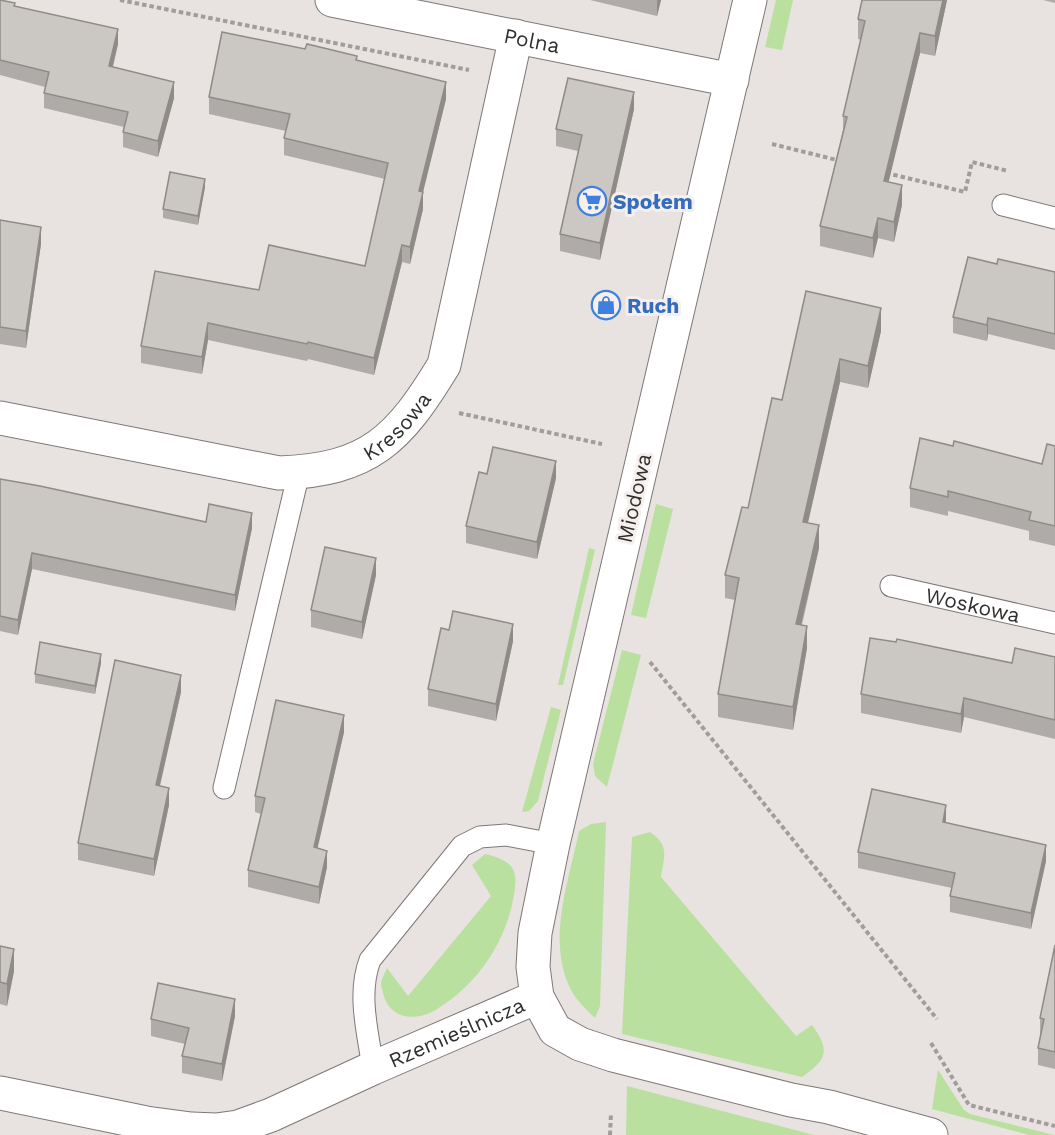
<svg xmlns="http://www.w3.org/2000/svg" width="1055" height="1135" font-family="'Work Sans',sans-serif">
  <style>
    .green { fill: #bae09f }
    .lines { fill: none; stroke-linecap: round; stroke-linejoin: round }
    .service-casing { stroke: #7d7876; stroke-width: 23 }
    .minor-casing { stroke: #7d7876; stroke-width: 35 }
    .tertiary-casing { stroke: #7d7876; stroke-width: 35 }
    .path { stroke: #a29d9c; stroke-width: 4; stroke-dasharray: 4.5 3; stroke-linecap: butt }
    .service { stroke: #fff; stroke-width: 21 }
    .minor { stroke: #fff; stroke-width: 33 }
    .tertiary { stroke: #fff; stroke-width: 33 }
    .wall { fill: #afaba8 }
    .shaded-wall { fill: #8e8b88 }
    .building { fill: #cbc7c3; stroke: #8e8b88; stroke-width: 1.5 }
    .labels { text-anchor: middle; dominant-baseline: central; stroke-width: 6; stroke-linejoin: round; paint-order: stroke }
    .street-label { font-size: 21px; fill: #312f2e; stroke: #f5efed }
    .shop-label { font-size: 21px; font-weight: bold; fill: #366cbe; stroke: #f5efed; text-anchor: start }
  </style>
  <rect width="100%" height="100%" fill="#e8e2e0"/>
  <path class="green" d="M776,0H793L782,50L765,47Z
    M656,504L673,509L646,618L631,615Z
    M589,548L595,550L563,685H558Z
    M622,650L641,655L607,787L595,776L593,764Z
    M551,707L561,710L538,801L529,811L522,812Z
    M606,822L600,1006L595,1018C587,1010 576,1000 571,990C546,941 569,881 579,831L591,824Z
    M650,832C670,846 664,855 661,877L796,1036L812,1025C830,1050 828,1059 802,1077L622,1034L632,837Z
    M485,854C515,861 519,870 513,900C505,943 476,986 437,1009C417,1022 389,1020 383,993C383,993 381,985 381,985C381,979 385,973 387,968L408,996L491,896L472,865Z
    M938,1070L964,1110L970,1114L1054,1135H1029L932,1109Z
    M627,1086L814,1135H626Z"/>
  <g class="lines">
    <g class="service-casing">
      <g id="service">
        <path d="M1003,205L1055,218"/>
        <path id="s1" d="M891,586L1055,623"/>
        <path d="M224,788L299,472"/>
        <path d="M373,1068C368,1033 357,994 370,960L462,846L480,837L506,835L553,844"/>
      </g>
    </g>
    <g class="minor-casing">
      <g id="minor">
        <path id="s2" d="M332,0L732,80"/>
        <path id="s3" d="M0,418L279,473C370,470 399,439 444,365L516,36"/>
        <path id="s4" d="M0,1093L146,1123L191,1129L216,1130L238,1127L271,1115L373,1068L537,997"/>
      </g>
    </g>
    <g class="tertiary-casing">
      <path id="tertiary" d="M750,0L553,844L535,933L533,967L537,997L555,1030L580,1044L613,1055L791,1100L829,1107L931,1135"/>
    </g>
    <path class="path" d="M120,0L469,70
      M772,144L841,161
      M886,173L965,192L972,162L1008,171
      M459,413L602,444
      M650,662L937,1019
      M931,1043L969,1105L1055,1126
      M610,1135L611,1113"/>
    <use href="#service" class="service"/>
    <use href="#minor" class="minor"/>
    <use href="#tertiary" class="tertiary"/>
  </g>
  <path class="wall" d="M0,0L118,44L113,67L174,98L158,157L123,147V132L124,127L44,108V93L45,87L0,75Z
    M590,0H661L657,16Z
    M947,0L935,56L920,53L888,182L902,205L894,242L878,238L873,258L820,246V226L843,130V116L861,40L858,39V19Z
    M1043,0H1055V3Z
    M357,61L446,99L423,192V209L410,264L402,262L374,375L308,359L307,361L208,340L202,374L141,363V346L259,290L365,266L385,179L284,155V138L286,131L209,114V97Z
    M634,109L600,260L560,251V234L578,151L556,146V129Z
    M205,187L198,225L163,218V209Z
    M0,220L41,244L26,348L0,344Z
    M997,264L1055,272V350L988,334L987,341L953,333V317Z
    M881,331L868,388L840,382L808,523L819,548L802,625L807,648L793,730L718,717V694L735,600L725,598V575L748,508L782,400Z
    M953,446L1042,464L1055,446V546L1029,540V531L948,511V516L910,507V488Z
    M556,478L537,559L466,543V526Z
    M0,479L206,522L252,528L235,611L32,569L18,635L0,631Z
    M376,575L362,639L311,627V610Z
    M449,630L513,641L496,721L428,706V689Z
    M1055,657V739L964,717L961,733L861,713V694L1012,663Z
    M101,663L95,694L35,683V674Z
    M181,692L160,786L169,805L154,876L78,860V843Z
    M344,732L317,848L327,867L319,904L248,887V870L261,814L255,812V796Z
    M946,821V823L1046,861L1031,929L950,912V896L952,888L858,868V852Z
    M1055,945V1069L1038,1065V1048L1041,1035H1040V1018Z
    M0,946L14,971L7,1006L0,1004Z
    M235,1016L222,1081L182,1073V1056L185,1044L151,1036V1019Z"/>
  <path class="shaded-wall" d="M657,0H661L657,16Z
    M943,0H947L935,56V36Z
    M118,29V44L109,81V66Z
    M920,33V53L884,201V181Z
    M174,82V98L158,157V141Z
    M446,82V99L419,208V191Z
    M634,92V109L600,260V243Z
    M205,179V187L198,225V216Z
    M902,185V205L894,242V222Z
    M423,192V209L410,264V247Z
    M878,218V238L873,258V238Z
    M41,227V244L26,348V331Z
    M402,245V262L374,375V358Z
    M881,308V331L868,388V366Z
    M988,318V334L987,341V325Z
    M208,323V340L202,374V357Z
    M840,359V382L803,544V522Z
    M556,461V478L537,559V542Z
    M252,513V528L235,611V595Z
    M819,525V548L796,646V624Z
    M32,553V569L18,635V620Z
    M376,558V575L362,639V622Z
    M513,624V641L496,721V704Z
    M807,626V648L793,730V707Z
    M101,654V663L95,694V686Z
    M181,675V692L156,802V785Z
    M964,698V717L961,733V714Z
    M344,715V732L314,864V847Z
    M169,788V805L154,876V859Z
    M946,805V821L943,839V822Z
    M1046,845V861L1031,929V913Z
    M327,851V867L319,904V887Z
    M14,949V971L7,1006V984Z
    M235,999V1016L222,1081V1064Z"/>
  <path class="building" d="M0,0L15,3L14,6L118,29L109,66L174,82L158,141L123,132L128,112L44,93L49,72L0,60Z
    M862,0H943L935,36L920,33L884,181L902,185L894,222L878,218L873,238L820,226L847,117L843,116L865,21L858,19Z
    M222,32L305,49L307,44L357,56L356,60L446,82L419,191L423,192L410,247L402,245L374,358L308,342L307,344L208,323L202,357L141,346L155,271L259,290L269,245L365,266L388,163L284,138L290,114L209,97Z
    M568,78L634,92L600,243L560,234L582,135L556,129Z
    M170,172L205,179L198,216L163,209Z
    M0,220L41,227L26,331L0,327Z
    M968,257L997,264L998,259L1055,272V334L988,318L987,325L953,317Z
    M806,291L881,308L868,366L840,359L803,522L819,525L796,624L807,626L793,707L718,694L739,578L725,575L742,507L748,508L772,398L782,400Z
    M920,438L953,446L954,441L1042,464L1047,444L1055,446V526L1029,520L1031,512L948,491V497L910,488Z
    M493,447L556,461L537,542L466,526L479,472L487,474Z
    M0,479L40,486L206,522L209,504L252,513L235,595L32,553L18,620L0,616Z
    M325,547L376,558L362,622L311,610Z
    M453,611L513,624L496,704L428,689L441,628L449,630Z
    M870,638L896,642L897,639L1012,663L1015,648L1055,657V720L964,698L961,714L861,694Z
    M40,642L101,654L95,686L35,674Z
    M115,660L181,675L156,785L169,788L154,859L78,843Z
    M276,700L344,715L314,847L327,851L319,887L248,870L265,798L255,796Z
    M872,789L946,805L943,822L1046,845L1031,913L950,896L955,873L858,852Z
    M1055,945V1052L1038,1048L1044,1019L1040,1018Z
    M0,946L14,949L7,984L0,982Z
    M158,983L235,999L222,1064L182,1056L189,1028L151,1019Z"/>
  <defs>
    <g id="supermarket-ring" transform="scale(1.5)"><circle r="9.5" fill="#f5efed" stroke="#3f7fe0" stroke-width="1.5"/><path d="M-6-5.5h2.5l.6 2H6L4.5 2H-2.5L-4.4-4H-6ZM-1.5 3.2a1.3 1.3 0 1 0 .1 0ZM3 3.2a1.3 1.3 0 1 0 .1 0Z" fill="#3f7fe0"/></g>
    <g id="shop-ring" transform="scale(1.5)"><circle r="9.5" fill="#f5efed" stroke="#3f7fe0" stroke-width="1.5"/><path d="M-5-2.5h2.3a2.7 3.5 0 0 1 5.4 0H5L5.5 6h-11ZM-1.5-2.5h3a1.5 2.3 0 0 0-3 0Z" fill="#3f7fe0"/></g>
  </defs>
  <g fill-rule="evenodd">
    <use href="#supermarket-ring" x="592" y="201"/>
    <use href="#shop-ring" x="606" y="305"/>
  </g>
  <g class="labels">
    <g class="street-label">
      <text stroke="none"><textPath href="#s2" startOffset="204">Polna</textPath></text>
      <text stroke="none"><textPath href="#s3" startOffset="416">Kresowa</textPath></text>
      <text transform="translate(634 498) rotate(-77)">Miodowa</text>
      <text stroke="none"><textPath href="#s1" startOffset="84">Woskowa</textPath></text>
      <text stroke="none"><textPath href="#s4" startOffset="480">Rzemieślnicza</textPath></text>
    </g>
    <g class="shop-label">
      <text x="613" y="201">Społem</text>
      <text x="627" y="305">Ruch</text>
    </g>
  </g>
</svg>
